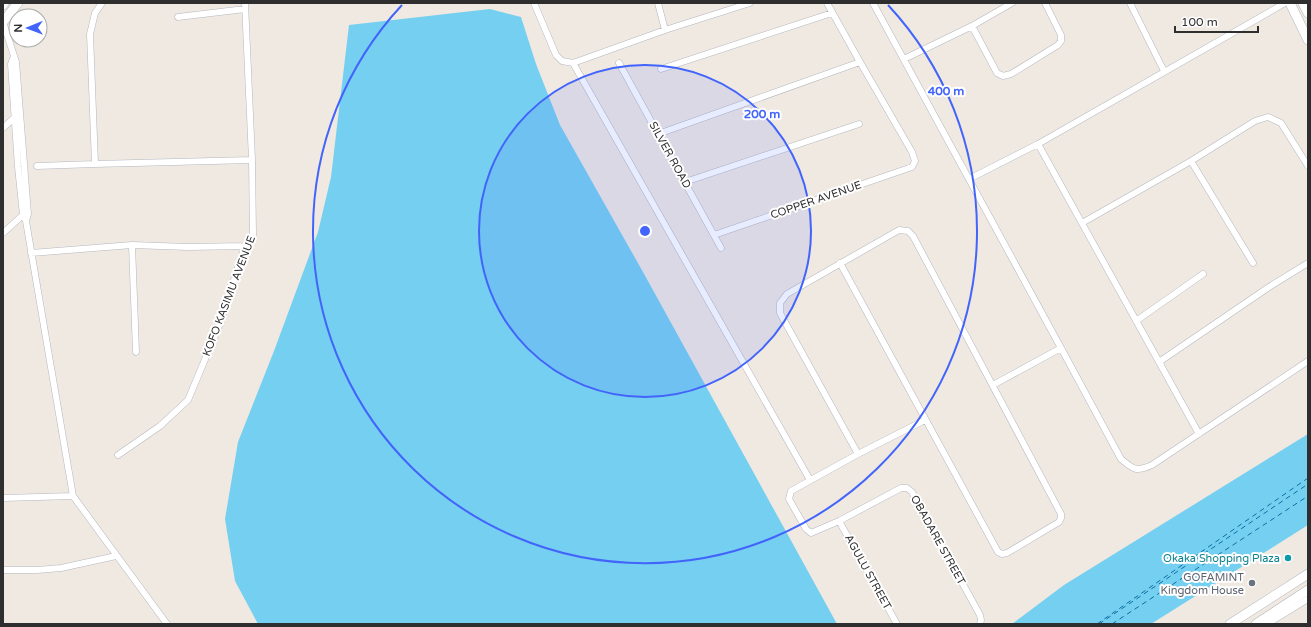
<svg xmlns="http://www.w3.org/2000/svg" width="1311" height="627" font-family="'Varela Round',sans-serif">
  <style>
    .water { fill: #75cff0 }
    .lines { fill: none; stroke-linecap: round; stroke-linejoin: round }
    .ferry { stroke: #0d6fa3; stroke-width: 1; stroke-dasharray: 5 4; stroke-linecap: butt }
    .street-casing { stroke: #b4b7c1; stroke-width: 7 }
    .secondary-casing { stroke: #b4b7c1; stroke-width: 10 }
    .street { stroke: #fff; stroke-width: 6 }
    .secondary { stroke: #fff; stroke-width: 9 }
    .ring { fill: none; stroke: #4264fb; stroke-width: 2 }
    .culture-dot { fill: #0f9aa8; stroke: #fff; stroke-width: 1.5 }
    .worship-dot { fill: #6b7280; stroke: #fff; stroke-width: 1.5 }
    .labels { text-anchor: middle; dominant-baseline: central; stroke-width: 4; stroke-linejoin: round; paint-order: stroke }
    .street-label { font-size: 11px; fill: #2e2e2e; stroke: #fff }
    .culture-label { font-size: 11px; fill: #0d838f; stroke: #fff; text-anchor: end }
    .worship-label { font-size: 11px; fill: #5b616d; stroke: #fff; text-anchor: end }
    .centre { fill: #4264fb; stroke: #fff; stroke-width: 2 }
    .ring-label { font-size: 12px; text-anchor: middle; font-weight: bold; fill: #4264fb; stroke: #fff; stroke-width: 4; stroke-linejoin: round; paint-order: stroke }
  </style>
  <rect width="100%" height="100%" fill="#efe9e1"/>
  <path class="water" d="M490,9L521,17L536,64L560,125L643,272L837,624H258L235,581L225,519L238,442L274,351L318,232L331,177L349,25Z
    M1308,434V525L1151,624H1012L1064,585Z"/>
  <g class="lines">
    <path class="ferry" d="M1097,624L1308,478
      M1099,624L1308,484
      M1112,624L1308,496"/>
    <g class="street-casing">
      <path id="street" d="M534,3L556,55L562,61L573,63L665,30L750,3
        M658,3L665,30
        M873,3L1061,348L1121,459C1134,470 1136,472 1152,465L1308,361
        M1130,3L1164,71
        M178,17L245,9
        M3,22L16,62L28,214L26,221L73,496L167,624
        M972,26L997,73L1003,76L1011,74L1058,45L1061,41V35L1045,3
        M14,56L11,64L18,167L23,215L26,221
        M904,59L972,26L1012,3
        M573,63L810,480
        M619,63L721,248
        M661,69L832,13
        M3,128L15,117L17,116
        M658,134L860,62
        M1038,144L1199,434
        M1191,161L1253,263
        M95,164L90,34L95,13L102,3
        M37,166L95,164L252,160
        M969,179L1038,144L1285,3
        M685,182L859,124
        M1082,223L1191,161L1255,121L1268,117L1281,123L1308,166
        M3,233L23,215L26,214
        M714,235L912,167L915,161L912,152L860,62L827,3
        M132,245L136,352
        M31,253L132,245L188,247L245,246
        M840,263L998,552L1002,554L1007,553L1059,522L1061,518V514L913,236L908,231L899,230L787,294L780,303V313L858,454
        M1136,321L1203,274
        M1159,362L1269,287L1308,263
        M993,385L1061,348
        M925,420L858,454L791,491L789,499L806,529L811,533L839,521L901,488H907L912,492L980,615L981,620L980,624
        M118,455L160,426L188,400L219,326L245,246L253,235L252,160L245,3
        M3,498L73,496
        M839,521L897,624
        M3,570H37L61,568L116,556
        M1267,624L1308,599"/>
    </g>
    <g class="secondary-casing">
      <path id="secondary" d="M1290,3L1308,40
        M1303,3L1308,13
        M3,5L4,3
        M3,22L18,3
        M1230,624L1308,574
        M1256,624L1308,590"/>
    </g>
    <use href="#street" class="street"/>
    <use href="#secondary" class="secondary"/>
  </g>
  <circle cx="645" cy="231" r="166" fill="#4264fb" fill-opacity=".12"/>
  <g class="ring">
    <circle cx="645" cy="231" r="166"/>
    <path d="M888 5A332 332 0 1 1 402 5"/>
  </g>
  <circle class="culture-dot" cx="1288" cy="558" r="4"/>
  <circle class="worship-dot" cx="1252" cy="583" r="4"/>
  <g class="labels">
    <g class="street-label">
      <text transform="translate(670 155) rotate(61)">SILVER ROAD</text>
      <text transform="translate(816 200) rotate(-19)">COPPER AVENUE</text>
      <text transform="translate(229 296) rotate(-69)">KOFO KASIMU AVENUE</text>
      <text transform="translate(938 540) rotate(61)">OBADARE STREET</text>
      <text transform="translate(868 572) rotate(61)">AGULU STREET</text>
    </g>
    <g class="culture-label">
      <text x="1280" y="558">Okaka Shopping Plaza</text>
    </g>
    <g class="worship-label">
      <text x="1244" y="577">GOFAMINT<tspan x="1244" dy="13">Kingdom House</tspan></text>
    </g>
  </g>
  <circle cx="645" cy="231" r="6" class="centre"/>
  <g class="ring-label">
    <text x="946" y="95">400 m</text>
    <text x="762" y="118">200 m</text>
  </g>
  <rect width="1311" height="627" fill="none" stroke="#2e2e2e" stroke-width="8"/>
  <g transform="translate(28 28) rotate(269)"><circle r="19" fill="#ffffff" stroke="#ababab"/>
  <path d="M0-3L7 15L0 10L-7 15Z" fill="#4264fb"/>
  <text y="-6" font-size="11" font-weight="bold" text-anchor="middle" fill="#2e2e2e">N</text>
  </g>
  <path d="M1175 26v6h83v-6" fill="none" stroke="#2e2e2e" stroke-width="2"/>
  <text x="1181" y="26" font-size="12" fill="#2e2e2e" stroke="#ffffff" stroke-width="3" paint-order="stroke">100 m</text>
</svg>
